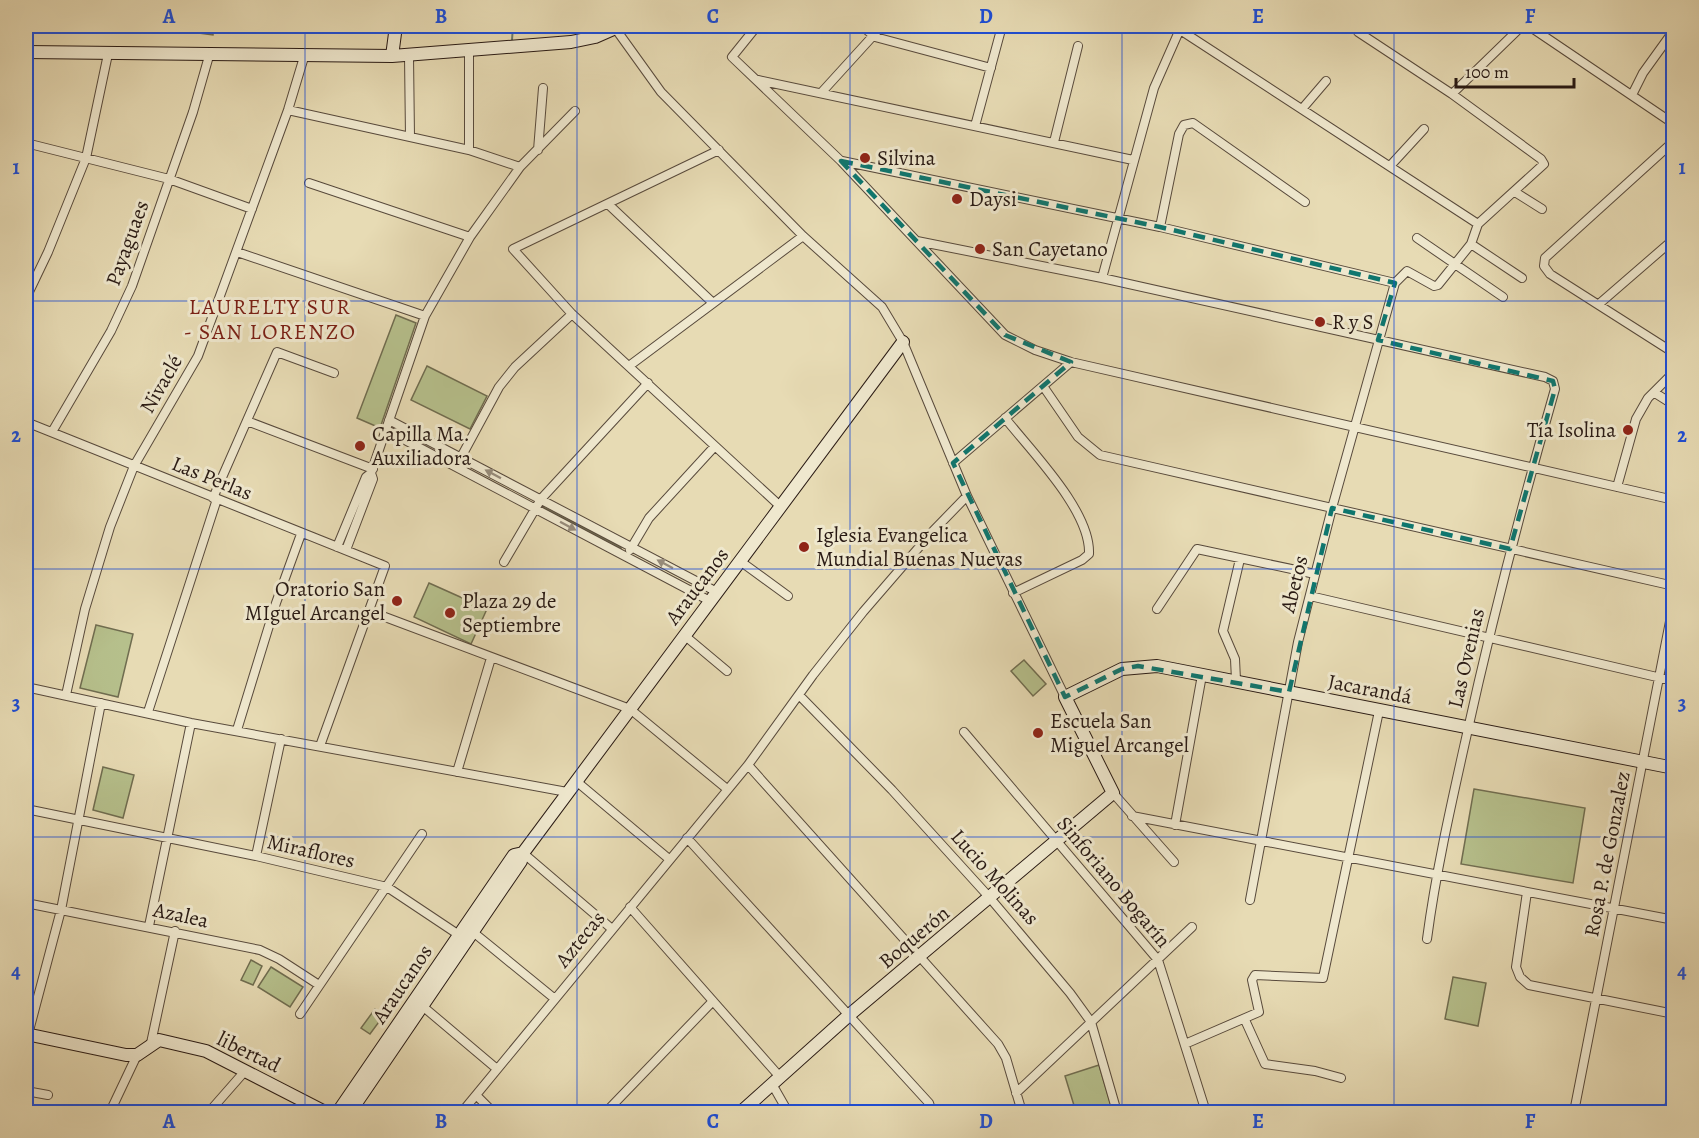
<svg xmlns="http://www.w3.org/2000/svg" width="1699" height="1138" font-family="Alegreya,serif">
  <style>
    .green { fill: #b6c08c; stroke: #706d50; stroke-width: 1.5 }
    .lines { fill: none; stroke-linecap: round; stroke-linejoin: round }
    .stream { stroke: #6b7b6d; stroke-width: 2 }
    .street-casing { stroke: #584a3c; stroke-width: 10 }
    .secondary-casing { stroke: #291a14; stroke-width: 14 }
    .street { stroke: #efe8ce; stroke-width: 8 }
    .secondary { stroke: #efe8ce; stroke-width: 12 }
    .oneway { fill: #968b7a }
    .marked { fill: none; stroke: #0f766e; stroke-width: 4.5; stroke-dasharray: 12 8; stroke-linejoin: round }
    .grid { fill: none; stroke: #1d4ed8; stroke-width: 1.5; stroke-opacity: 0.55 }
    .poi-dot { fill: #8f2418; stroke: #efe8ce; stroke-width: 2 }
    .labels { text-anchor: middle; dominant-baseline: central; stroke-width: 6; stroke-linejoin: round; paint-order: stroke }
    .poi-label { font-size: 21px; fill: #291a14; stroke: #efe8ce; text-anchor: start }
    .street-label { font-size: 21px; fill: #291a14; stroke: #efe8ce }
    .neighbourhood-label { font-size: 22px; letter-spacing: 1.5px; fill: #7a1f14; stroke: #efe8ce }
    .neatline { fill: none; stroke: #1d4ed8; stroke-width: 2 }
    .grid-label { font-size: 20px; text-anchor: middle; font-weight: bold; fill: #1d4ed8 }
  </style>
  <rect width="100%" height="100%" fill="#e7dbb4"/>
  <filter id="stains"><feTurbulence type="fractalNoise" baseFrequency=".00333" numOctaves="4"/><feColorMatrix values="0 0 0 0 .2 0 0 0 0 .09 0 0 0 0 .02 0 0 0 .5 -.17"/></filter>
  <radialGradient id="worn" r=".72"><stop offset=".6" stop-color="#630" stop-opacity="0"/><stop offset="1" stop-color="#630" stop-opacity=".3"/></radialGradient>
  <path class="green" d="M145,26H214L213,35Z
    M396,315L416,323L380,428L357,418Z
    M427,366L487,396L470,429L411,400Z
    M543,507L621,547V548L544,508Z
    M429,583L487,609L471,644L414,617Z
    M96,625L133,634L118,697L80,688Z
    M1024,660L1046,684L1033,696L1011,671Z
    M103,767L134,775L123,818L93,810Z
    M1474,789L1585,808L1573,883L1461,864Z
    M251,960L262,966L253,985L241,980Z
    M271,967L303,987L290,1007L258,987Z
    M1453,977L1486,983L1478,1026L1445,1019Z
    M375,1009L384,1015L370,1034L361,1028Z
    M1099,1065L1113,1112H1076L1065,1076Z"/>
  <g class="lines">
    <path class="stream" d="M512,40L513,26"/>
    <g class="street-casing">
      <path id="street" d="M757,26L732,57L841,161L1005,335L1035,350L1071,362L1674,500
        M862,26L875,37L991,68
        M1174,26L1478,224
        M1529,26L1674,124
        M615,28L661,92L803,236L882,307L903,342L967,496L1065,697
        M409,56L410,137
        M758,80L1133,160
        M821,93L882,26
        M1452,94L1522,26
        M1632,95L1643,73L1674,30
        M1302,109L1326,81
        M288,110L469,150L520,167
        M975,126L1002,26
        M1674,141L1545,258L1544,266L1550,274L1674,353
        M1054,142L1078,46
        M26,143L169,179L252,209
        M469,150V50
        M538,150L543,88
        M719,150L513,249L572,314L780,506
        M842,161L1160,227L1395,283
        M1390,166L1424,129
        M309,183L470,237
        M1515,192L1542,209
        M608,204L713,303
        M1160,227L1179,134L1184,125L1193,123L1305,202
        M1417,238L1503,297
        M917,241L1102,278L1545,377L1553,381L1555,389C1522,504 1492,620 1466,738C1451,805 1436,871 1427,939
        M1471,244L1522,278
        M237,252L425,316
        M1102,278L1154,88L1180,29
        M26,298L48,252L86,158L108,54
        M1599,304L1674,239
        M629,366L803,236
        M1043,386L1078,437L1100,455L1674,586
        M1655,393L1674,405
        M1005,418C1031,451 1091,511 1089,554L1082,560L1013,593
        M389,420L717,592
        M247,421L373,469
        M26,422L385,566L320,746
        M386,430L710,601
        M52,432L111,331L132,286L193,112L209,56
        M459,461L499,387L515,367L572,314
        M953,463L1071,362
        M1617,487L1636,419L1648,398L1674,372
        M213,498L277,352L334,373
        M337,547L366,477L371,473
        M346,550L373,479L371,473L425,316L470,237L520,167L575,111
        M630,550L649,518L715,446
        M740,561L788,596
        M504,562L541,499L648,383
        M1310,596L1674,681
        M1157,609L1197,549L1315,574
        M369,611L630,709L727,789
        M684,635L727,671
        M1236,680L1235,659L1223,631L1240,559
        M26,687L191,723L567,792
        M66,695L85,609L110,527L134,466L198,356L288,110L304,57
        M799,695L892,790L990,898L1070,993L1091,1022L1117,1112
        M148,712L217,499
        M237,730L276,603L301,534
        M964,732L1158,960L1206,1112
        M748,765L998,1044L1006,1058L1022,1112
        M457,772L491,658
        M576,781L669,859
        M1113,793L1174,862
        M26,809L256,856L387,887L459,935L473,932L555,999
        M1132,816L1674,920
        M1175,825L1202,675
        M687,838L929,1103L932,1112
        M523,853L612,929
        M256,856L281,739
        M1527,892L1516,967L1520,977L1529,985L1674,1014
        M1250,900L1298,642L1332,508L1395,283L1407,271L1434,286L1438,285L1471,244L1478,224L1544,164L1541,159L1452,94L1358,32
        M26,903L260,950L279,959L319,985
        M630,907L780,1077
        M149,926L191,723
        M420,1004L497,1069
        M300,1014L422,834
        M1245,1020L1265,1064L1315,1071L1341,1078
        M26,1042L61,910L101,703
        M151,1043L175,931
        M1185,1044L1259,1012L1252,980L1255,975L1323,978L1379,711
        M772,1084L788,1112
        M26,1091L48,1095
        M1016,1093L1192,927
        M476,1095L493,1112
        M110,1112L137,1055
        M209,1112L245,1071
        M462,1112L748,765L813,675L863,612L933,531L967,496
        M606,1112L713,1001
        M1574,1112L1674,601
        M1668,1112L1674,1084"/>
    </g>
    <g class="secondary-casing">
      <path id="secondary" d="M26,52L392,56L571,42L595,37L620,26
        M392,56L396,26
        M26,1034L126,1055H137L159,1040L206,1051L325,1112
        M338,1112L514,855L523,853L903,342
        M350,1112L521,861L522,854
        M741,1112L848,1016L1113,793L1065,697L1122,669L1157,666L1674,768"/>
    </g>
    <use href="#street" class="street"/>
    <use href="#secondary" class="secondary"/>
  </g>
  <defs><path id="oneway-solid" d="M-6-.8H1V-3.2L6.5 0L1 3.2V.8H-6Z" transform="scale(1.5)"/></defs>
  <g class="oneway">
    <use href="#oneway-solid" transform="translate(493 474) rotate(-152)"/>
    <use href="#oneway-solid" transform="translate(568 526) rotate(28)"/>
    <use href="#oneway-solid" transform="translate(665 564) rotate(-152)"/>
  </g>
  <path class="marked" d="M841,161L1160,227L1395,283L1378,340L1553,381L1555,389L1510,549L1332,508L1289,692L1138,666L1122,669L1065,697L953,463L1071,362L1005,335Z"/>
  <path class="grid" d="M305,26V1112M577,26V1112M850,26V1112M1122,26V1112M1394,26V1112M26,301H1674M26,569H1674M26,837H1674"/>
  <g class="poi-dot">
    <circle cx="865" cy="158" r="6"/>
    <circle cx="957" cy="199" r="6"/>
    <circle cx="980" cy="249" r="6"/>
    <circle cx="1320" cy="322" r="6"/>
    <circle cx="1628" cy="430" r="6"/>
    <circle cx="360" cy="446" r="6"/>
    <circle cx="804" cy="547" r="6"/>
    <circle cx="397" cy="601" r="6"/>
    <circle cx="450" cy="613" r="6"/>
    <circle cx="1038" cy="733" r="6"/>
  </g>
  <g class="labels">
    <g class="poi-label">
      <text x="877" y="158">Silvina</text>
      <text x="969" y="199">Daysi</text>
      <text x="992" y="249">San Cayetano</text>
      <text x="1332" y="322">R y S</text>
      <text x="1616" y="430" text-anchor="end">Tía Isolina</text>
      <text x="372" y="434">Capilla Ma.<tspan x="372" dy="24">Auxiliadora</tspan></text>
      <text x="816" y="535">Iglesia Evangelica<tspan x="816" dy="24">Mundial Buenas Nuevas</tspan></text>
      <text x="385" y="589" text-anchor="end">Oratorio San<tspan x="385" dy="24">MIguel Arcangel</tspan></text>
      <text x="462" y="601">Plaza 29 de<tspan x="462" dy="24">Septiembre</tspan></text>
      <text x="1050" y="721">Escuela San<tspan x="1050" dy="24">Miguel Arcangel</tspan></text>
    </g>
    <g class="street-label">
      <text transform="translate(127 243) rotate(-70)">Payaguaes</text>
      <text transform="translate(161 384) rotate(-60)">Nivaclé</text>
      <text transform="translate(212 478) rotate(22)">Las Perlas</text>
      <text transform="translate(1294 584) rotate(-76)">Abetos</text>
      <text transform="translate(697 586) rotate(-53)">Araucanos</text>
      <text transform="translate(1466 658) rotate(-77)">Las Ovenias</text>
      <text transform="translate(1370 689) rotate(11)">Jacarandá</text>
      <text transform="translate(311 851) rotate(13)">Miraflores</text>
      <text transform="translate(1607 854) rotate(-79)">Rosa P. de Gonzalez</text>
      <text transform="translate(995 877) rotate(48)">Lucio Molinas</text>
      <text transform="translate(1114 882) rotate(50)">Sinforiano Bogarín</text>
      <text transform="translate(181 915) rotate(12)">Azalea</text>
      <text transform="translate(914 937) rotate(-40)">Boquerón</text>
      <text transform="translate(580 939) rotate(-51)">Aztecas</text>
      <text transform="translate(402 984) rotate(-56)">Araucanos</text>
      <text transform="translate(249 1052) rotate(26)">libertad</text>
    </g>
    <g class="neighbourhood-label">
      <text x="270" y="307">LAURELTY SUR<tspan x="270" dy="25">- SAN LORENZO</tspan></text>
    </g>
  </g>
  <rect width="1699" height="1138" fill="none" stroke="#e7dbb4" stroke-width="66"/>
  <path d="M1456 78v9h118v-9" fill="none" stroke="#291a14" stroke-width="3"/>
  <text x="1465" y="78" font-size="18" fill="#291a14" stroke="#efe8ce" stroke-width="4.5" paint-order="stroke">100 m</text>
  <rect x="33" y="33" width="1633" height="1072" class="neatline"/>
  <g class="grid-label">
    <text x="169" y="23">A</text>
    <text x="441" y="23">B</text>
    <text x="713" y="23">C</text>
    <text x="986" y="23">D</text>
    <text x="1258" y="23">E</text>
    <text x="1530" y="23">F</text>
    <text x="16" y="174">1</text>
    <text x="1682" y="174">1</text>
    <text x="16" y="442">2</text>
    <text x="1682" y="442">2</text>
    <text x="16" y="710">3</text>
    <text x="1682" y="710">3</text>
    <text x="16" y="978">4</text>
    <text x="1682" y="978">4</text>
    <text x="169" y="1128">A</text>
    <text x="441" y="1128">B</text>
    <text x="713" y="1128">C</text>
    <text x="986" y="1128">D</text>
    <text x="1258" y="1128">E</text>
    <text x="1530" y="1128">F</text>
  </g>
  <rect width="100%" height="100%" filter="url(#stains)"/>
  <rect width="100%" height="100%" fill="url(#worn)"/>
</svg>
